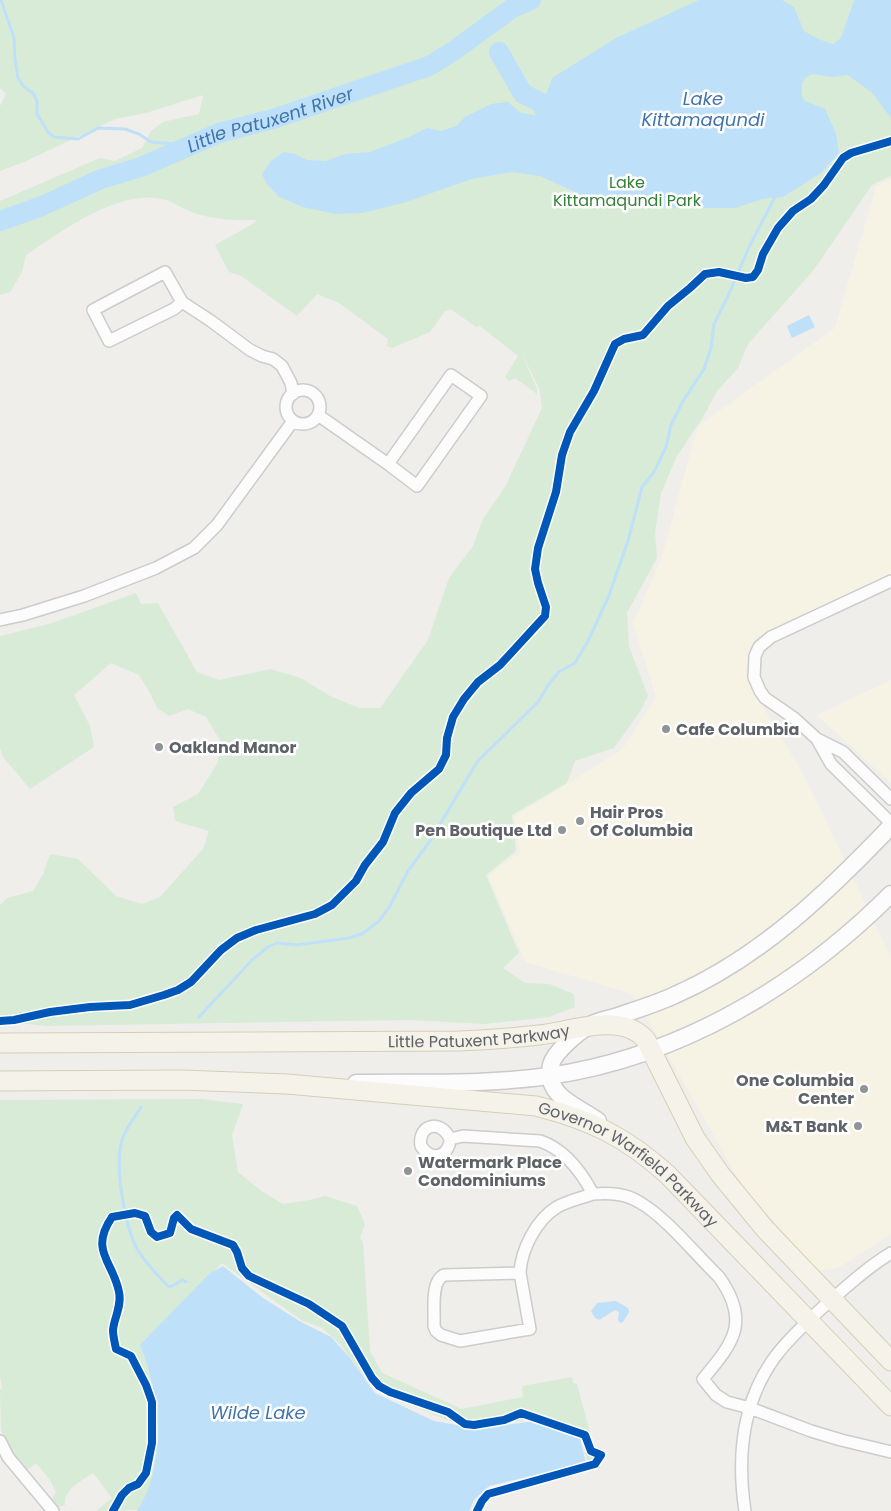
<svg xmlns="http://www.w3.org/2000/svg" width="891" height="1511" font-family="Poppins,sans-serif">
  <style>
    .commercial { fill: #f7f3e4 }
    .green { fill: #d8ebd6 }
    .water { fill: #bfe0f9 }
    .lines { fill: none; stroke-linecap: round; stroke-linejoin: round }
    .stream { stroke: #bfe0f9; stroke-width: 3 }
    .river { stroke: #bfe0f9; stroke-width: 20 }
    .minor-casing { stroke: #cbcccc; stroke-width: 14 }
    .secondary-casing { stroke: #cacacb; stroke-width: 19 }
    .primary-casing { stroke: #d7ceb8; stroke-width: 21 }
    .minor { stroke: #fdfcfc; stroke-width: 11 }
    .secondary { stroke: #fdfcfc; stroke-width: 16 }
    .primary { stroke: #f4f2e9; stroke-width: 19 }
    .cycleway-casing { stroke: #fff; stroke-width: 11 }
    .cycleway { stroke: #0057b8; stroke-width: 8 }
    .poi-dot { fill: #919496; stroke: #fff; stroke-width: 2 }
    .labels { text-anchor: middle; dominant-baseline: central; stroke-width: 5; stroke-linejoin: round; paint-order: stroke }
    .park-label { font-size: 16px; fill: #348238; stroke: #fff }
    .poi-label { font-size: 16px; font-weight: bold; fill: #5f6368; stroke: #fff; text-anchor: start }
    .street-label { font-size: 16px; fill: #5f6368; stroke: #fff }
    .water-label { font-size: 18px; font-style: italic; fill: #4174aa; stroke: #fff }
  </style>
  <rect width="100%" height="100%" fill="#efeeea"/>
  <path class="commercial" d="M891,179V573L756,637L746,672L766,712L803,774L891,957V1234L839,1267L818,1271L742,1185L633,994L526,962L488,876L520,852L514,817L623,749L656,697L633,623L661,560L698,426L835,328L876,187Z
    M891,680V783L817,715Z"/>
  <path class="green" d="M0,0H891V176L872,185L813,271L748,344L738,368L717,391L703,417L677,456L661,493L655,533L657,558L627,613L629,646L648,696L641,710L614,748L575,761L567,783L512,815L516,851L486,875L519,953L503,968L525,983L549,984L574,994L575,1007L549,1017L484,1024L409,1020L46,1026L0,1021V905L7,898L33,891L43,874L50,854L78,859L116,896L142,904L160,897L203,849L209,831L175,821L173,807L198,794L217,764L222,744L206,717L188,709L169,716L157,708L149,691L139,675L111,663L74,695L90,726L94,747L30,789L3,757L0,748V636L52,623L136,593L141,604L158,603L197,672L219,680L270,669L301,678L330,696L359,708H380L428,640L449,578L473,546L483,519L505,487L542,408L540,390L521,352L537,389V394L515,378L509,381L505,377L518,356L480,326L476,327L452,310L445,311L430,332L392,348L387,346L388,339L339,303L317,294L297,316L241,276L229,272L215,245L256,222L255,220C234,220 214,220 194,213C184,209 175,203 166,200C121,186 61,232 26,255L22,272L10,292L0,295V201L100,158L115,161L142,148L151,131L163,122L199,114L203,95L146,113L115,119L24,162L0,171V106L6,94L0,88Z
    M201,1099L243,1104L232,1135L238,1172L263,1192L283,1204L310,1200L325,1196L357,1206L365,1224L360,1238L363,1242L370,1351L382,1373L462,1409L523,1397L522,1386L572,1377L573,1383L577,1384L599,1466L482,1501L477,1511H470L476,1500L491,1489L588,1464L581,1439L532,1419L481,1427L448,1420L399,1401L377,1390L367,1381L339,1343L322,1328L301,1320L222,1263L140,1345C161,1397 168,1460 139,1510L96,1511L112,1498L93,1473C82,1481 63,1489 65,1505L59,1507L52,1499L56,1492L50,1480L36,1463L27,1470L11,1450L1,1430L0,1390L2,1388L0,1377V1100Z"/>
  <path class="water" d="M699,0H782L794,7L804,31L818,39L833,44L841,38L854,0H891V118L872,93L848,75L832,77L812,74L806,77L802,83V97L805,101L825,109L836,133L839,153L821,173L783,197L762,199L735,208H683L597,202L540,176L512,172L472,179L406,202L362,213L335,214L303,207L279,197L266,183L262,174L270,162L283,152L295,154L307,160L325,161L345,154L370,152L409,137L427,128L441,131L456,126L465,117L491,104L508,102L521,113L547,117L545,98L552,78L616,38Z
    M809,315L815,327L792,338L787,326Z
    M223,1266L263,1298L301,1322L331,1337L349,1357L375,1393L434,1421L480,1429L534,1421L580,1439L586,1463L489,1486L474,1500L469,1511H137C141,1504 145,1497 148,1490C165,1443 158,1390 140,1345L210,1273Z
    M616,1301L628,1308L629,1312L623,1322L620,1323L618,1320L619,1312L615,1310L599,1320L595,1318L591,1311L597,1303Z"/>
  <g class="lines">
    <path class="stream" d="M1,0L14,38L15,60L18,78L24,87L33,93L37,101V114L48,132L54,137L78,139L98,128L125,129L139,134L151,142L175,144L181,149
      M199,1017L252,960L268,947L277,943L297,945L349,938L362,934L379,921L390,906L408,871L430,841L477,762L538,702L549,684L559,672L575,663L588,641L608,598L628,541L642,487L654,472L666,447L671,425L683,401L704,369L711,348L714,324L728,296L749,247L776,195
      M141,1107C135,1117 125,1129 122,1140C114,1165 125,1226 137,1249C146,1263 157,1275 169,1287C174,1286 177,1282 183,1280L186,1282"/>
    <g class="river">
      <path d="M499,52L523,94L542,103L547,117L573,110"/>
      <path id="s1" d="M0,221L42,206L101,179L141,167L219,133L273,119L429,66L452,52L511,9L531,0"/>
    </g>
    <g class="minor-casing">
      <path id="minor" d="M182,302L174,309L109,341L93,310L165,272L182,302L211,321L250,350L262,356L273,359L282,366L291,383L293,394
        M286 407a17 17 0 1 1 34 0a17 17 0 1 1-34 0Z
        M318,415L388,464L451,375L481,396L417,486L388,464
        M891,581L771,637L759,647L755,656L754,677L760,691L765,698L794,718L817,739L843,752L891,799
        M0,620L23,615L84,596L156,568L194,548L217,525L293,421
        M817,739L831,764L891,823
        M450,1139C449,1157 431,1162 421,1146C417,1125 441,1118 450,1139L463,1136L540,1141C564,1149 582,1173 593,1194C609,1193 625,1193 639,1202C666,1217 696,1255 719,1277C751,1322 733,1343 703,1379L716,1395L727,1402L750,1408L811,1431L841,1440L891,1452
        M520,1273L530,1329L460,1341L441,1335L436,1331L434,1326C435,1313 430,1281 444,1275L520,1273C521,1250 536,1220 557,1207C568,1201 581,1198 593,1194
        M0,1441L8,1457L53,1511
        M745,1511C737,1458 742,1402 775,1357C788,1339 805,1324 822,1308C844,1289 866,1268 891,1253"/>
    </g>
    <g class="secondary-casing">
      <path id="secondary" d="M356,1083C421,1082 485,1085 549,1076C680,1057 799,986 891,894
        M598,1121C578,1106 544,1097 551,1065C554,1052 578,1032 590,1025C597,1021 607,1019 615,1017C635,1010 656,1004 675,995C760,958 828,892 891,826"/>
    </g>
    <g class="primary-casing">
      <g id="primary">
        <path id="s2" d="M0,1043L459,1041C486,1040 512,1038 539,1035C570,1032 621,1011 646,1040L695,1138L720,1174L765,1229L891,1361"/>
        <path id="s3" d="M0,1081L181,1080L287,1084L536,1106C591,1120 626,1137 668,1175L891,1406"/>
      </g>
    </g>
    <use href="#minor" class="minor"/>
    <use href="#secondary" class="secondary"/>
    <use href="#primary" class="primary"/>
    <g class="cycleway-casing">
      <path id="cycleway" d="M0,1021L14,1020L50,1012L90,1007L130,1005L164,995L178,990L191,982L221,950L237,938L256,930L315,914L332,905L356,881L365,865L383,842L395,813L411,793L439,769L446,755L447,738L453,717L464,699L478,682L500,665L545,616L546,607L538,583L535,569L538,548L556,492L562,455L570,432L594,391L615,344L624,339L643,335L668,306L690,288L705,274L719,272L746,278L753,277L758,270L763,254L778,228L793,211L811,199L824,185L843,158L851,153L891,141
        M113,1511L122,1495L129,1488L138,1484L146,1473L152,1443V1402L146,1385L131,1356L116,1349C115,1344 113,1336 113,1330C114,1318 122,1306 119,1292C113,1261 89,1251 112,1217L135,1213L145,1216L151,1232L157,1237L170,1233L174,1218L177,1215L191,1229L233,1245L237,1252L242,1268L249,1276L309,1304L342,1326L372,1378L379,1386L390,1392L448,1412L465,1424L474,1425L504,1420L521,1413L585,1435L591,1451L601,1455L595,1464L488,1494L482,1501L477,1511"/>
    </g>
    <use href="#cycleway" class="cycleway"/>
  </g>
  <g class="poi-dot">
    <circle cx="666" cy="729" r="5"/>
    <circle cx="159" cy="747" r="5"/>
    <circle cx="580" cy="821" r="5"/>
    <circle cx="562" cy="830" r="5"/>
    <circle cx="864" cy="1089" r="5"/>
    <circle cx="858" cy="1126" r="5"/>
    <circle cx="408" cy="1171" r="5"/>
  </g>
  <g class="labels">
    <g class="park-label">
      <text x="627" y="182">Lake<tspan x="627" dy="18">Kittamaqundi Park</tspan></text>
    </g>
    <g class="poi-label">
      <text x="676" y="729">Cafe Columbia</text>
      <text x="169" y="747">Oakland Manor</text>
      <text x="590" y="812">Hair Pros<tspan x="590" dy="18">Of Columbia</tspan></text>
      <text x="552" y="830" text-anchor="end">Pen Boutique Ltd</text>
      <text x="854" y="1080" text-anchor="end">One Columbia<tspan x="854" dy="18">Center</tspan></text>
      <text x="848" y="1126" text-anchor="end">M&amp;T Bank</text>
      <text x="418" y="1162">Watermark Place<tspan x="418" dy="18">Condominiums</tspan></text>
    </g>
    <g class="street-label">
      <text stroke="none"><textPath href="#s2" startOffset="479">Little Patuxent Parkway</textPath></text>
      <text stroke="none"><textPath href="#s3" startOffset="648">Governor Warfield Parkway</textPath></text>
    </g>
    <g class="water-label">
      <text x="703" y="98">Lake<tspan x="703" dy="21">Kittamaqundi</tspan></text>
      <text stroke="none"><textPath href="#s1" startOffset="289">Little Patuxent River</textPath></text>
      <text x="258" y="1412">Wilde Lake</text>
    </g>
  </g>
</svg>
